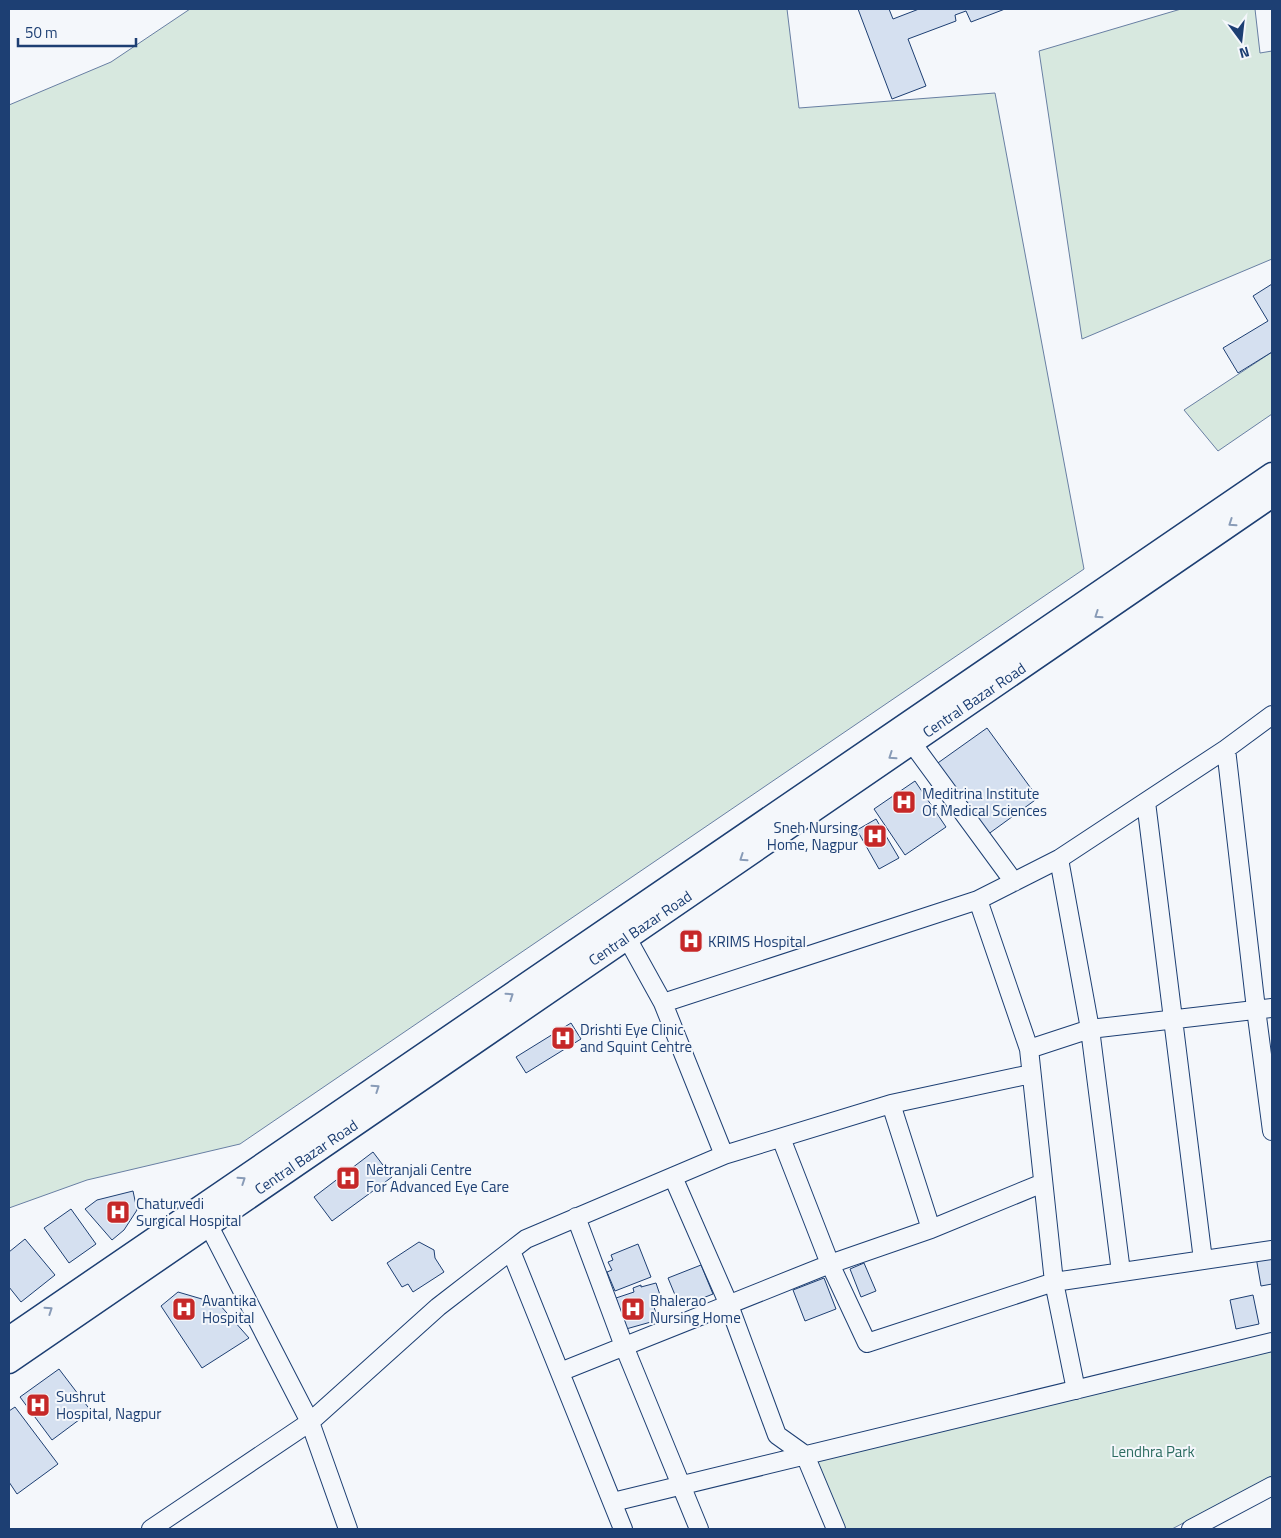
<svg xmlns="http://www.w3.org/2000/svg" width="1281" height="1538" font-family="'Titillium Web',sans-serif">
  <style>
    .green { fill: #d7e8df; stroke: #687fa3 }
    .building { fill: #d5e0f0; stroke: #1d3f73 }
    .lines { fill: none; stroke-linecap: round; stroke-linejoin: round }
    .minor-casing { stroke: #1d3f73; stroke-width: 20 }
    .major-casing { stroke: #1d3f73; stroke-width: 25 }
    .minor { stroke: #f4f7fb; stroke-width: 18 }
    .major { stroke: #f4f7fb; stroke-width: 22 }
    .oneway { stroke: #889bb7 }
    .labels { text-anchor: middle; dominant-baseline: central; stroke-width: 4; stroke-linejoin: round; paint-order: stroke }
    .street-label { font-size: 15px; fill: #1d3f73; stroke: #f4f7fb }
    .poi-label { font-size: 15px; fill: #1d3f73; stroke: #f4f7fb; text-anchor: start }
    .park-label { font-size: 15px; fill: #2c6c60; stroke: #f4f7fb }
  </style>
  <rect width="100%" height="100%" fill="#f4f7fb"/>
  <path class="green" d="M190,9H787L799,108L995,93L1084,569L240,1144L87,1180L9,1208V105L111,62Z
    M1181,9H1255L1260,53L1272,51V259L1082,339L1039,51Z
    M1272,352V414L1218,451L1184,410Z
    M1272,1341V1476L1172,1529H836L805,1455Z"/>
  <path class="building" d="M858,9H889L893,19L919,9H1005L971,22L966,11L955,15L956,21L908,39L926,86L892,99Z
    M1272,284V352L1238,373L1223,348L1268,321L1253,296Z
    M987,728L1038,798L987,835L935,765Z
    M915,781L946,827L905,855L874,809Z
    M876,819L899,858L879,869L857,830Z
    M571,1023L581,1039L526,1073L516,1057Z
    M373,1152L392,1177L332,1221L314,1197Z
    M133,1191L137,1210L124,1230L112,1240L85,1209L97,1200Z
    M71,1209L96,1244L69,1263L44,1228Z
    M25,1239L55,1275L21,1302L9,1287V1252Z
    M419,1242L434,1250L435,1258L444,1272L413,1292L408,1284L402,1287L387,1263Z
    M638,1244L651,1277L615,1291L607,1272L612,1270L608,1262L613,1260L611,1255Z
    M1272,1254V1284L1261,1286L1256,1257Z
    M864,1263L876,1291L861,1297L850,1269Z
    M701,1265L713,1294L680,1307L668,1278Z
    M824,1278L836,1309L805,1321L793,1290Z
    M656,1283L663,1304L654,1307L658,1320L626,1329L616,1298L634,1292L633,1288L641,1285V1287Z
    M178,1292L219,1304L249,1338L202,1368L161,1306Z
    M1253,1295L1259,1324L1236,1329L1230,1300Z
    M59,1369L91,1411L52,1440L20,1397Z
    M15,1407L58,1464L17,1494L9,1482V1411Z"/>
  <g class="lines">
    <g class="minor-casing">
      <path id="minor" d="M912,743L1014,882
        M1226,749L1256,1009L1272,1131
        M1146,802L1203,1260
        M1059,859L1090,1029L1121,1272
        M978,900L1029,1049L1054,1282L1076,1390
        M627,938L663,1003L724,1155
        M663,1003L978,900L1059,859L1226,749L1272,715
        M1029,1049L1090,1029L1272,1008
        M891,1104L931,1229
        M781,1138L830,1264L867,1343L1054,1282L1272,1250
        M673,1177L729,1305L777,1435L805,1455L836,1529
        M201,1216L208,1224L310,1422L348,1529
        M576,1217L624,1346L699,1529
        M511,1251L623,1529
        M560,1372L830,1264L931,1229L1043,1183
        M613,1502L1272,1342
        M151,1529L310,1422L438,1307L526,1239L724,1155L891,1104L1031,1074
        M1191,1529L1272,1486"/>
    </g>
    <g class="major-casing">
      <path id="major" d="M9,1338L1272,474
        M9,1362L1272,496"/>
    </g>
    <use href="#minor" class="minor"/>
    <use href="#major" class="major"/>
  </g>
  <defs><path id="oneway-chevron" d="M-2-3.5L2.5 0L-2 3.5" fill="none" stroke-width="1.6" stroke-linecap="round" stroke-linejoin="round" transform="scale(1.25)"/></defs>
  <g class="oneway">
    <use href="#oneway-chevron" transform="translate(1232 523) rotate(146)"/>
    <use href="#oneway-chevron" transform="translate(1098 615) rotate(146)"/>
    <use href="#oneway-chevron" transform="translate(892 756) rotate(146)"/>
    <use href="#oneway-chevron" transform="translate(743 858) rotate(146)"/>
    <use href="#oneway-chevron" transform="translate(510 996) rotate(-34)"/>
    <use href="#oneway-chevron" transform="translate(376 1088) rotate(-34)"/>
    <use href="#oneway-chevron" transform="translate(242 1180) rotate(-34)"/>
    <use href="#oneway-chevron" transform="translate(49 1310) rotate(-34)"/>
  </g>
  <defs>
    <g id="hospital-square" transform="scale(1.25)"><rect x="-9" y="-9" width="18" height="18" rx="4" fill="#c62828" stroke="#f4f7fb"/><path d="M-5-5h3v3.5h4V-5h3V5h-3V1.5h-4V5h-3Z" fill="#fff"/></g>
  </defs>
  <g fill-rule="evenodd">
    <use href="#hospital-square" x="904" y="802"/>
    <use href="#hospital-square" x="875" y="836"/>
    <use href="#hospital-square" x="691" y="941"/>
    <use href="#hospital-square" x="563" y="1038"/>
    <use href="#hospital-square" x="348" y="1178"/>
    <use href="#hospital-square" x="118" y="1212"/>
    <use href="#hospital-square" x="184" y="1309"/>
    <use href="#hospital-square" x="633" y="1309"/>
    <use href="#hospital-square" x="38" y="1405"/>
  </g>
  <g class="labels">
    <g class="street-label">
      <text transform="translate(974 700) rotate(-34)">Central Bazar Road</text>
      <text transform="translate(640 928) rotate(-34)">Central Bazar Road</text>
      <text transform="translate(306 1157) rotate(-34)">Central Bazar Road</text>
    </g>
    <g class="poi-label">
      <text x="922" y="793">Meditrina Institute<tspan x="922" dy="17">Of Medical Sciences</tspan></text>
      <text x="858" y="827" text-anchor="end">Sneh Nursing<tspan x="858" dy="17">Home, Nagpur</tspan></text>
      <text x="708" y="941">KRIMS Hospital</text>
      <text x="580" y="1029">Drishti Eye Clinic<tspan x="580" dy="17">and Squint Centre</tspan></text>
      <text x="366" y="1169">Netranjali Centre<tspan x="366" dy="17">For Advanced Eye Care</tspan></text>
      <text x="136" y="1203">Chaturvedi<tspan x="136" dy="17">Surgical Hospital</tspan></text>
      <text x="202" y="1300">Avantika<tspan x="202" dy="17">Hospital</tspan></text>
      <text x="650" y="1300">Bhalerao<tspan x="650" dy="17">Nursing Home</tspan></text>
      <text x="56" y="1396">Sushrut<tspan x="56" dy="17">Hospital, Nagpur</tspan></text>
    </g>
    <g class="park-label">
      <text x="1153" y="1451">Lendhra Park</text>
    </g>
  </g>
  <rect width="1281" height="1538" fill="none" stroke="#1d3f73" stroke-width="20"/>
  <g transform="translate(1241 40) rotate(165)" stroke="#f4f7fb" stroke-width="4" paint-order="stroke">
  <path d="M0-4L9 19L0 12L-9 19Z" fill="#1d3f73"/>
  <text y="-8" font-size="14" font-weight="bold" text-anchor="middle" fill="#1d3f73">N</text>
  </g>
  <path d="M18 38v8h118v-8" fill="none" stroke="#1d3f73" stroke-width="2.5"/>
  <text x="25" y="38" font-size="15" fill="#1d3f73" stroke="#f4f7fb" stroke-width="4" paint-order="stroke">50 m</text>
</svg>
